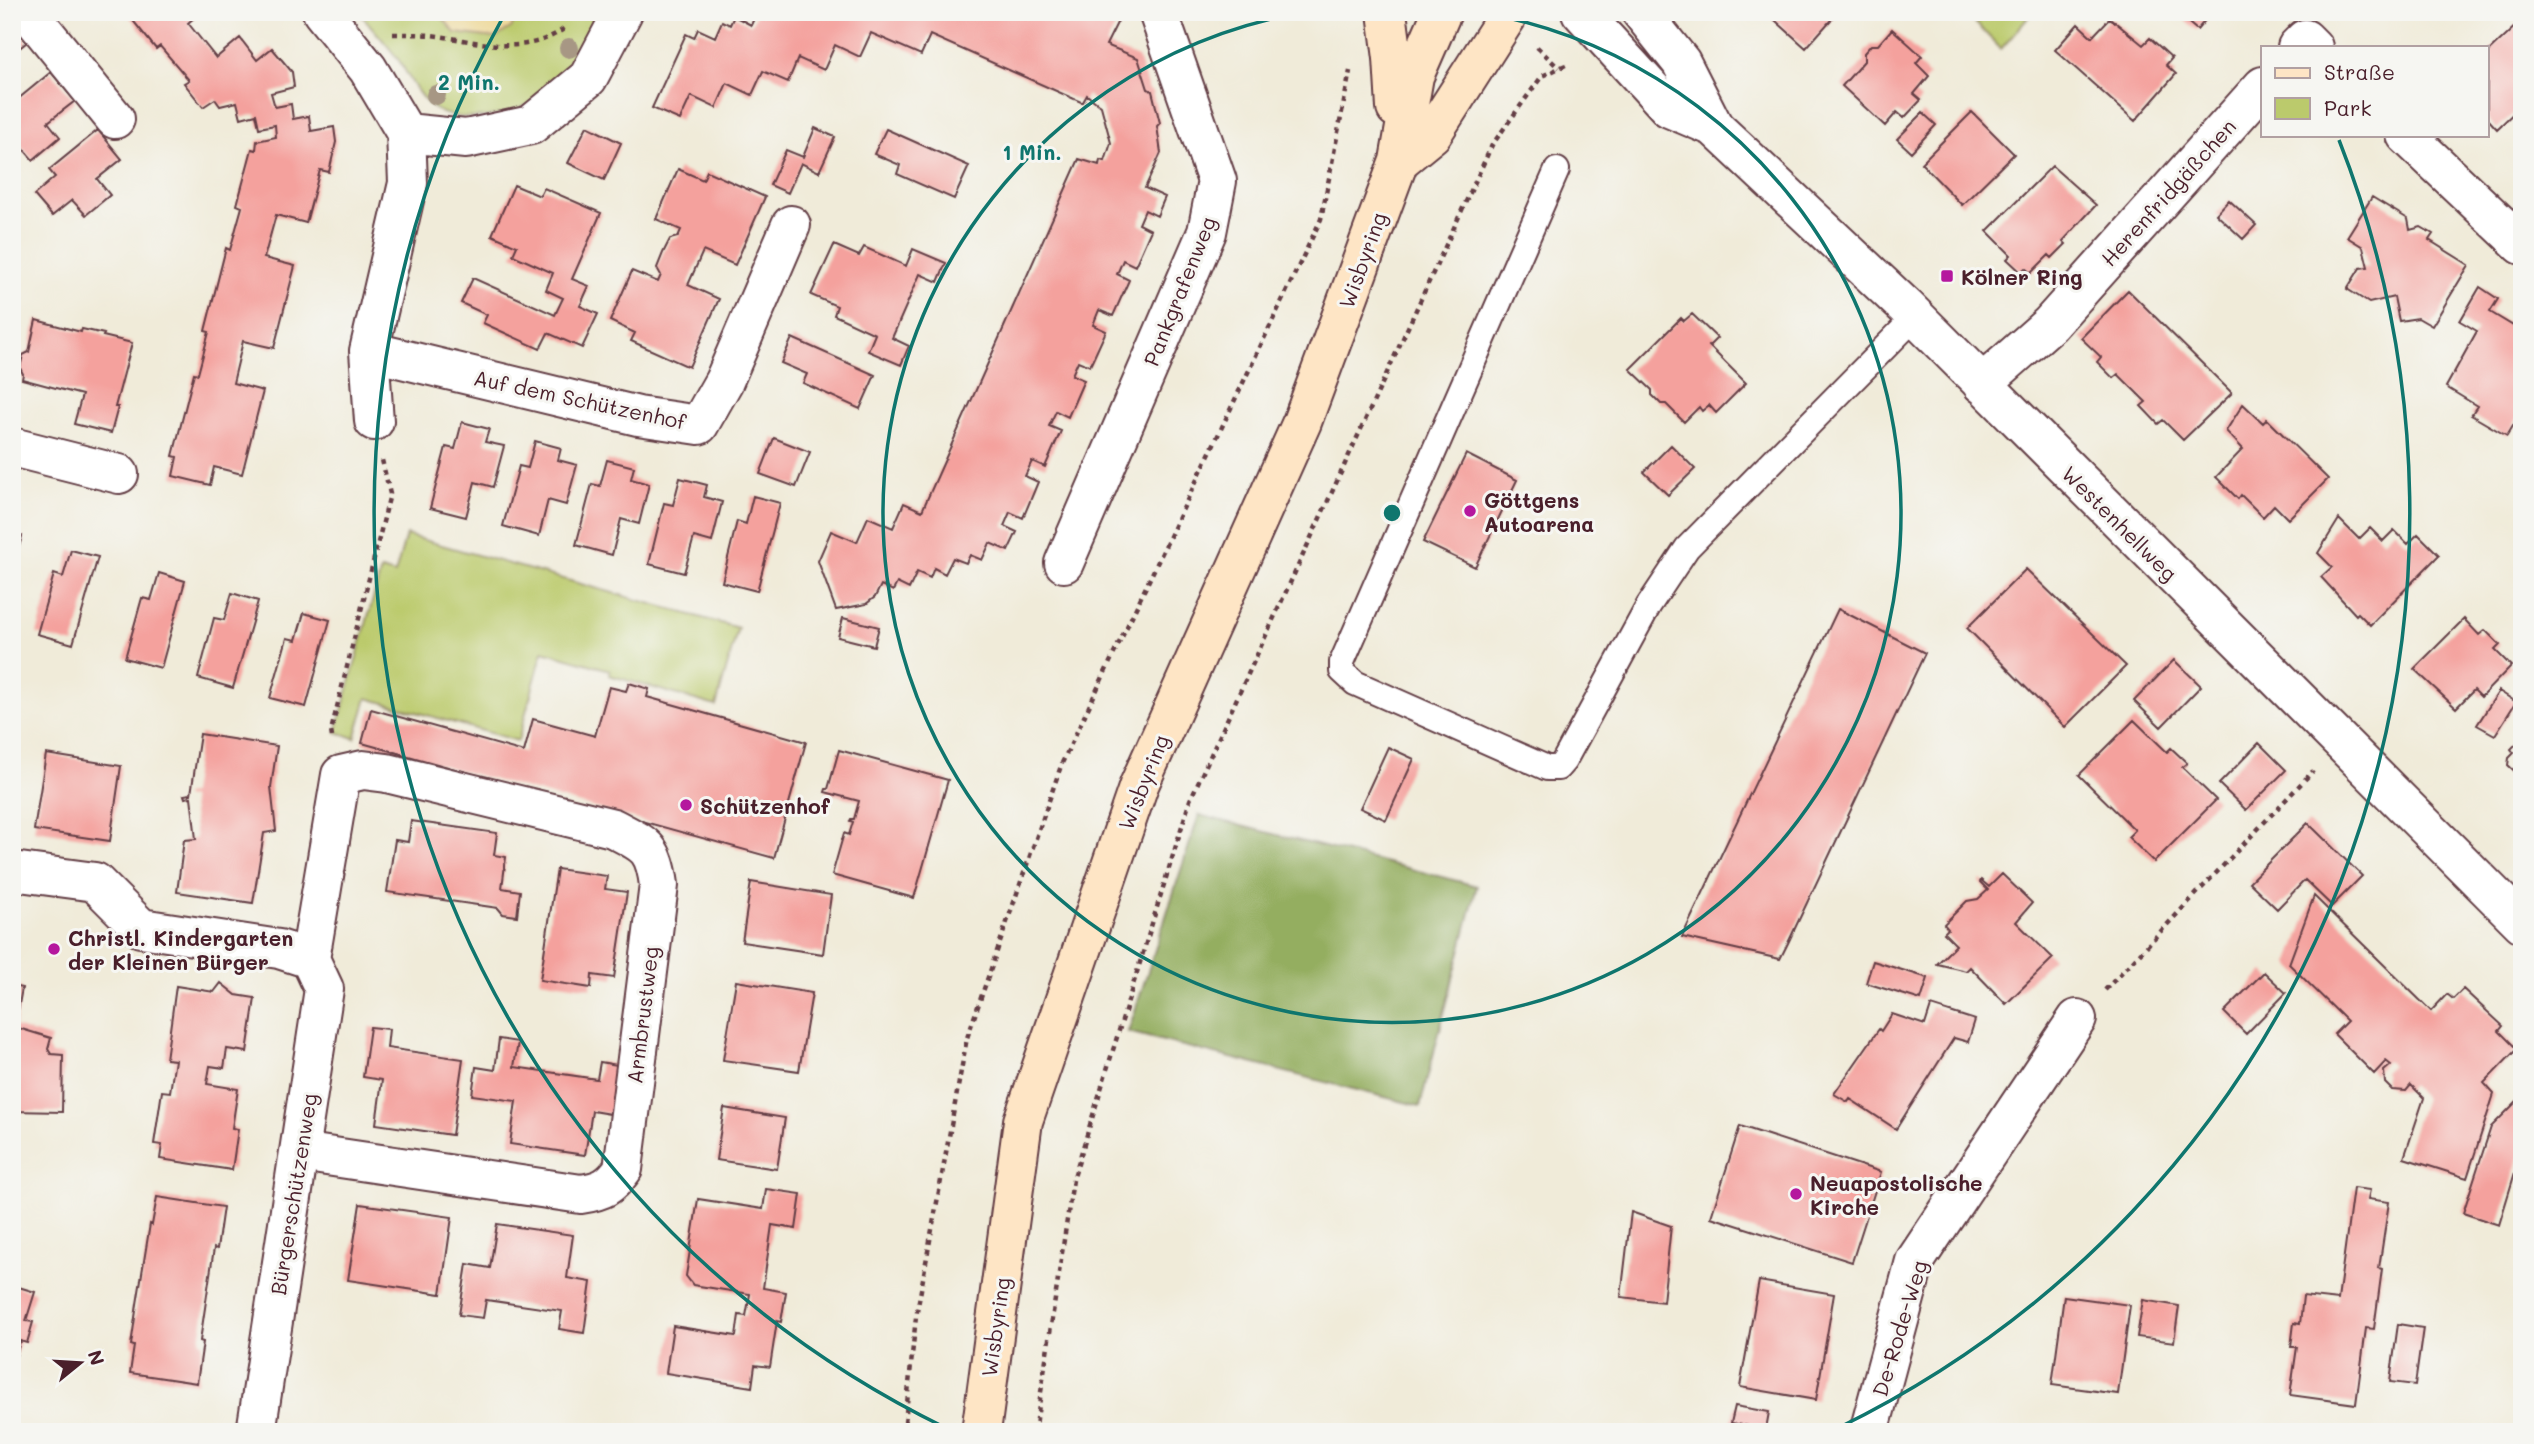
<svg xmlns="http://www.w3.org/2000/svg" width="2534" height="1444" font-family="Mali,sans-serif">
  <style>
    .green { fill: #bbca6c; stroke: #82744c; stroke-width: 2 }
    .forest { fill: #94ae60; stroke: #6f6646; stroke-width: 2 }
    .sand { fill: #eeda9e; stroke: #9c7c64; stroke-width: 2 }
    .building { fill: #f4a19d }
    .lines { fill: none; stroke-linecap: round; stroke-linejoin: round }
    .service-casing { stroke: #633e45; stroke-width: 28 }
    .minor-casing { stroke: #633e45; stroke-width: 42 }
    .tertiary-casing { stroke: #633e45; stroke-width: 42 }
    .secondary-casing { stroke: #633e45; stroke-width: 42 }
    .path { stroke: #633e45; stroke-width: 4.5; stroke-dasharray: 5 5; stroke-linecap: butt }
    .service { stroke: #fff; stroke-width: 24 }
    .minor { stroke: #fff; stroke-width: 38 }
    .tertiary { stroke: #fff; stroke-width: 38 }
    .secondary { stroke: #fee5c5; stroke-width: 38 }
    .tree { fill: #a79784 }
    .ring { fill: none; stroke: #0f766e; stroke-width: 3.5 }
    .poi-dot { fill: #b5179e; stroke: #f6f6f2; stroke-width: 2.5 }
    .labels { text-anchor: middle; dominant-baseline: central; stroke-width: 6; stroke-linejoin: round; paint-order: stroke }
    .street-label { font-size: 21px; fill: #4a1f2b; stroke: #f6f6f2 }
    .poi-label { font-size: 21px; font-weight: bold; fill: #4a1f2b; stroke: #f6f6f2; text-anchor: start }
    .centre { fill: #0f766e; stroke: #f6f6f2; stroke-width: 3.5 }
    .ring-label { font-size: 21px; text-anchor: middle; font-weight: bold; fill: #0f766e; stroke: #f6f6f2; stroke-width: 6; stroke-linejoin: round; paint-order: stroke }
  </style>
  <rect width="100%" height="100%" fill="#f6f6f2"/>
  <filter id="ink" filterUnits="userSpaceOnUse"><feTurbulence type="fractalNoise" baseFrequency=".0143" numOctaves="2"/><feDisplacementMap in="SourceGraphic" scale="14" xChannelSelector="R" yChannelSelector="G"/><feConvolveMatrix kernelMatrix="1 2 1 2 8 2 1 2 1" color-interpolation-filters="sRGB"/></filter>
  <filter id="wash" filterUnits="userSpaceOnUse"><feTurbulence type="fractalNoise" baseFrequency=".00686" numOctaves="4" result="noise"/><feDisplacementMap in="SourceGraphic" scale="28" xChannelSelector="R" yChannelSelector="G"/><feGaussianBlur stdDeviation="1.57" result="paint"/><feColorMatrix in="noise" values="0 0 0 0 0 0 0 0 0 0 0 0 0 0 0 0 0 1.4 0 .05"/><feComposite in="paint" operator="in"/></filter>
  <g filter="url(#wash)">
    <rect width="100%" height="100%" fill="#f0ebd9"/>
    <path class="green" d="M359,12H598C570,68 552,111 482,117C467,118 448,118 435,109C419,99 410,78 400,62C388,45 373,29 359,12Z
      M1965,12H2033L2001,49Z
      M406,535L738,628L716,706L609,675L610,670L543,651L518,741L367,698L355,738L336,732L381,570L395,574Z"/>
    <path class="forest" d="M1199,815L1477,886L1420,1106L1128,1032Z"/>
    <path class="sand" d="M438,12H515L512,27L495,38L455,33Z"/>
    <g id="blocks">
      <path class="building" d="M126,12H201L188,23L216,58L240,38L257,60L272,48L292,72L294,87L271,93L275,107L291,104L293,119L309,116L311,131L334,127L336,142L329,172L320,170L306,223L276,215L264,258L295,266L274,348L243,341L233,383L263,391L242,474L214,467L210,485L173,476L177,457L173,456L194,373L198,374L209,332L205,331L226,248L230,250L242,207L237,205L252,149L256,150L257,141L276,137L275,125L259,128L256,114L241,118L237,102L220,106L215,99L203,107L184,83L189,80L160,46L156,49Z
        M757,12H1082L1095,20L1099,12H1103L1119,19L1106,45L1138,58L1148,89L1152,91L1160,123L1157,126L1161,153L1145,188L1165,197L1157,216L1145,210L1139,224L1151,230L1135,266L1123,260L1117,274L1129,280L1113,316L1099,310L1093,325L1106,331L1090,366L1078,361L1072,375L1084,380L1068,417L1056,411L1049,426L1061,431L1045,467L1032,461L1025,476L1038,482L1023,518L1010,512L1004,526L1017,532L1008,551L990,543L982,560L970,555L966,563L953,558L945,574L934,568L930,578L917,572L909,589L897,583L893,591L881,585L875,597L866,604L836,610L818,561L831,531L857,542L868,517L893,528L904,503L922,511L1079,159L1099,165L1100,160L1105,161L1111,143L1101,106L1087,95L1083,102H1081L930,35L921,55L871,33L860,57L835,45L824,70L798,58L788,82L763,71L752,95L727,83L716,108L691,96L680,120L652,108L686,34L694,38L698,29L715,37L722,21L730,25L734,16L751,25Z
        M1766,12H1838L1806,48Z
        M2176,12H2212L2197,30Z
        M2110,18L2143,45L2150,38L2172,58L2166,65L2176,74L2135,121L2055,50L2078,24L2092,37Z
        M2522,20V105L2497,129L2487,118V53Z
        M12,25L27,42L12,54Z
        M1892,29L1922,56L1916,63L1929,76L1914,94L1921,100L1904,118L1897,112L1885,126L1842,86L1864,61V53L1871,45H1878Z
        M51,72L75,101L48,122L60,137L33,160L20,145L12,152V104Z
        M1972,112L2014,154L1962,205L1921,163Z
        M1923,113L1936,125L1911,152L1897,139Z
        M587,126L621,143L604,180L568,163Z
        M815,128L835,137L819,172L801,163L788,193L770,185L786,150L803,157Z
        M886,129L969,166L954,199L897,174L900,165L874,154Z
        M98,130L122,159L97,179L110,195L86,215L72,200L52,216L34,195L55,177L49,170Z
        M2052,166L2096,205L2063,241L2066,244L2052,258L2049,255L2031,273L2025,268L2021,272L2007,259L2011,255L1987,231Z
        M678,169L703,180L707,171L765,197L735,265L703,251L688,285L719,299L689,367L631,341L635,333L610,321L632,271L658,282L661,275L657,268L663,253L670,239L678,237L681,230L656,219Z
        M514,185L540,196L544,188L601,213L572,279L589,286L580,306L598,314L582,348L548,333L540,349L483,323L487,315L461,303L473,278L555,315L563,298L546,290L553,273L513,255L517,246L492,235Z
        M2372,197L2408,219L2410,230L2421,227L2433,234L2429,240L2469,265L2432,326L2418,318L2399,321L2394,297L2369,303L2347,289L2360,268L2368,267L2363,247L2347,237Z
        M2229,200L2256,225L2243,239L2216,214Z
        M834,245L859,256L864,247L906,266L913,249L946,263L938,282L920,274L892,338L909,346L901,365L868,351L875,334L834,315L837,306L811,295Z
        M2480,287L2498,299L2490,312L2518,329L2517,331L2522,334V411L2507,436L2471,415L2477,406L2446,387L2477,331L2460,321Z
        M2128,290L2232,393L2183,440L2163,420L2158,424L2141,406L2146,402L2118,374L2113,378L2097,362L2101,357L2081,338Z
        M1692,314L1717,338L1709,346L1746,383L1716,413L1709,405L1702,411L1699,407L1684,422L1666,404H1661L1652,395V390L1630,369L1681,318L1684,321Z
        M36,320L81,332L82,329L104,334L103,336L132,343L115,407H118L111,433L74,424L82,395L22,379L23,374L20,368L23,355L29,352Z
        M792,338L875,375L860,409L803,383L807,374L781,363Z
        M2243,404L2263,423L2267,419L2328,479L2288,519L2274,505L2263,517L2241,495L2238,499L2216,477L2243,449L2226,431Z
        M462,422L489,429L485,442L504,446L493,487L475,482L466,517L430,508L446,447L455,449Z
        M774,438L810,452L796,487L760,474Z
        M535,441L561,448L558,460L577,465L566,505L548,500L539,536L503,526L519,466L528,468Z
        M1671,445L1695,469L1668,495L1644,472Z
        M1466,454L1517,480L1475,567L1423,542Z
        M607,460L634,467L631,479L649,484L639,524L621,519L612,555L576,545L592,484L600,486Z
        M680,478L707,485L704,497L722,502L712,542L694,537L684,573L649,564L664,503L673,505Z
        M753,496L780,503L757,591L722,582L737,521L746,524Z
        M2339,519L2359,539L2370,528L2383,541L2394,530L2408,544L2418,534L2439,555L2370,625L2358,613L2356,615L2321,577L2332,567L2318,553Z
        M12,534L22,536L13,568H12Z
        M71,550L98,557L73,644L37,634L54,574L63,577Z
        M2026,569L2126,666L2065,727L1967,628Z
        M159,573L185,581L161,668L125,658L142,598L151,600Z
        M232,593L258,601L233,688L198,678L214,618L224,620Z
        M1838,609L1925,653L1788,943L1780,959L1682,937Z
        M304,613L330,620L306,707L270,698L287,638L296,640Z
        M843,618L879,627L874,646L838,637Z
        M2464,619L2479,635L2485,630L2500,645L2495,650L2511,666L2481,697L2474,690L2456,708L2414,669Z
        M2174,660L2201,686L2161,727L2134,701Z
        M629,683L649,689L647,697L806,742L774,858L362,743L371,709L524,752L533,719L595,736L609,687L626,691Z
        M2499,691L2516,702L2495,735L2477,725Z
        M2134,720L2167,752L2171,748L2187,763L2182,767L2216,800L2154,862L2128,837L2135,830L2079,775Z
        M200,734L277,746L271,787L276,831L264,833L253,903L177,892L184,840L196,839L191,797L185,798L184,795L191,794Z
        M2522,738V778L2508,765L2509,758L2514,753L2511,749Z
        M2259,743L2286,770L2246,810L2219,784Z
        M1388,747L1414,759L1386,820L1360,808Z
        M839,750L948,780L914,898L832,875L844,833L849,835L853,822L850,821L851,819H854L859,801L825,792L826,789H828Z
        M46,754L121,766L110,841L34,830Z
        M411,821L497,833L494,855L506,857L502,888L520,891L517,916L503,914L498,908L387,892L395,840L408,842Z
        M2308,823L2362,876L2332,906L2305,880L2277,909L2249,882Z
        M557,869L607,876L605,889L627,892L614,978L592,975L591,988L540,980Z
        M2002,874L2032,903L2016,922L2053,958L2006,1004L1970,967L1966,971L1937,964L1956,945L1944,933L1948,929L1944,924L1967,901L1978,899L1988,890L1980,882L1981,880L1989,887Z
        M751,882L831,895L823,954L742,942Z
        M2314,896L2431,1011L2447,994L2453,999L2463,989L2503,1026L2499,1031L2517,1049L2484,1083L2494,1094L2467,1178L2404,1158L2424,1098L2411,1085L2406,1091L2392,1090L2385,1083L2384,1071L2391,1065L2386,1061L2374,1074L2334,1034L2347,1021L2289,964Z
        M1873,961L1928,978L1921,1000L1866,983Z
        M2264,972L2286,993L2246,1034L2224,1012Z
        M736,981L812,993L799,1071L723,1060Z
        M221,983L236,995L255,998L247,1052L227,1049L224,1068L210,1066L207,1084L238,1089L232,1128L238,1129L232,1170L160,1159L162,1145L154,1144L162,1091L170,1092L175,1060L166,1059L176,986L214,992Z
        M12,986L22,988L15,1027L51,1038L48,1049L51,1054L63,1055L62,1112L12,1111Z
        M1931,1006L1975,1020L1968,1042L1954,1038L1896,1129L1850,1099L1848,1102L1834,1094L1879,1029L1881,1031L1892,1014L1925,1025Z
        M370,1027L389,1029L387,1048L463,1059L452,1135L376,1124L382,1080L363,1077Z
        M499,1039L518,1042L514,1067L597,1079L600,1062L623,1066L616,1115L592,1111L585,1155L510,1144L516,1101L472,1095L476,1067L495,1070Z
        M2522,1096V1158L2520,1156L2499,1225L2463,1213L2491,1127Z
        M724,1108L785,1118L777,1169L716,1160Z
        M1740,1126L1881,1172L1852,1262L1711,1217Z
        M2353,1188L2370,1190L2368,1199L2389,1202L2379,1268L2382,1269L2374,1329L2366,1328L2356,1404L2290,1395L2297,1347H2291L2294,1323L2300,1324L2303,1296L2338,1300Z
        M766,1189L801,1194L796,1229L772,1225L763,1288L786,1292L781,1322L777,1321L770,1367L755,1365L752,1387L666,1373L673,1326L736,1336L739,1315L746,1316L750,1294L693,1285L686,1276L698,1199L763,1209Z
        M157,1197L223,1207L217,1249L214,1248L200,1341L203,1342L197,1383L130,1373L134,1346L131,1345L137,1304L150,1224L152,1225Z
        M360,1204L452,1217L441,1294L348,1280Z
        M1631,1212L1671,1226L1663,1302L1621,1297Z
        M497,1224L573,1235L567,1278L591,1282L584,1333L559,1329L562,1311L486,1300L483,1318L459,1315L467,1264L490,1268Z
        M1759,1281L1834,1294L1816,1400L1740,1387Z
        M12,1285L35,1292L26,1321L33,1322L27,1343L20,1341L13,1367Z
        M2064,1296L2130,1305L2118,1394L2052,1385Z
        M2143,1300L2179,1306L2174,1342L2137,1337Z
        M2398,1324L2423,1328L2415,1385L2390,1382Z
        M1735,1406L1769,1412L1766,1429L1731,1423Z"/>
    </g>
  </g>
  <g filter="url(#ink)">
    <use href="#blocks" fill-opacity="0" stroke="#633e45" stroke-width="2"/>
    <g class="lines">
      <g class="service-casing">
        <path id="service" d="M1557,170L1342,662V671L1355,683L1547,768H1558L1564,761L1649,605L1687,548L1915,317"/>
      </g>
      <g class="minor-casing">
        <path id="minor" d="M28,12L115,119
          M322,12L368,69L406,133L408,183L369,351
          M2297,47L2305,39L2313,47
          M406,133L466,139L531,125L588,78L623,12
          M2406,135L2522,245
          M1982,384L2050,324L2263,86
          M374,421L369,351L638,416L699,425L724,381L791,225
          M12,447L119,474
          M1064,563L1207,232L1217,181L1158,12
          M12,871L95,882L141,928L279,949L310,959L324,989L256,1432
          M300,1152L581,1194C602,1191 610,1187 623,1169L659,885C654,846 645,845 613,828L387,773L363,770L341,775L310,959
          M1869,1432L1915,1261L2077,1019"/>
      </g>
      <g class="tertiary-casing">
        <path id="tertiary" d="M1581,12L1669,108L1714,127
          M1641,12L1681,62L1714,127L1906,307L2522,923"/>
      </g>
      <g class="secondary-casing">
        <path id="secondary" d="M1387,12L1393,58L1396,108
          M1399,161L1432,134L1510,12
          M981,1432L1023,1121L1139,785L1302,422L1399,161L1414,76L1442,12"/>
      </g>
      <path class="path" d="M393,34C406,34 419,34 431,35C480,41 524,59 568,26
        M1537,47L1559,68
        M332,737L331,731L390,494L382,460
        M2105,990L2313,771
        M904,1432L916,1317L967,1038L1062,763L1321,219L1350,71
        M1035,1432L1073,1180L1190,800L1492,145L1542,76L1570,63"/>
      <use href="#service" class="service"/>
      <use href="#minor" class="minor"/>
      <use href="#tertiary" class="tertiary"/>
      <use href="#secondary" class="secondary"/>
    </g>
    <g class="tree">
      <circle cx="569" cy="48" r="10"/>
      <circle cx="436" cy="95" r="10"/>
    </g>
  </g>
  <g class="ring">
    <path d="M1485 13A509 509 0 1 1 1299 13"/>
    <path d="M946 1428A1018 1018 0 0 1 502 19M2339 140A1018 1018 0 0 1 1838 1428"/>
  </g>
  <g class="poi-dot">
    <rect x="1940" y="269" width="14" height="14" rx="3.5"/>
    <circle cx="1470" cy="511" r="7"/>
    <circle cx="686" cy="805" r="7"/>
    <circle cx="54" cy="949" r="7"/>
    <circle cx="1796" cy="1194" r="7"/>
  </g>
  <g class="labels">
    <g class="street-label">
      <text transform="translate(2168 192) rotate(-48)">Herenfridgäßchen</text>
      <text transform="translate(1362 260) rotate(-70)">Wisbyring</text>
      <text transform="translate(1179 291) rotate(-68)">Pankgrafenweg</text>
      <text transform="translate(580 399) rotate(12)">Auf dem Schützenhof</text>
      <text transform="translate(2120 523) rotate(45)">Westenhellweg</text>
      <text transform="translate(1143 782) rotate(-68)">Wisbyring</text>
      <text transform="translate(642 1015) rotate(-83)">Armbrustweg</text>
      <text transform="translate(293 1194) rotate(-81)">Bürgerschützenweg</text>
      <text transform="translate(995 1327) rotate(-82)">Wisbyring</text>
      <text transform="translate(1899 1328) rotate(-73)">De-Rode-Weg</text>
    </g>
    <g class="poi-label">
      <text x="1961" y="276">Kölner Ring</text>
      <text x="1484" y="499">Göttgens<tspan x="1484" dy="24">Autoarena</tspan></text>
      <text x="700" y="805">Schützenhof</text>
      <text x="68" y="937">Christl. Kindergarten<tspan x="68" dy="24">der Kleinen Bürger</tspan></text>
      <text x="1810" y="1182">Neuapostolische<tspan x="1810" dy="24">Kirche</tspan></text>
    </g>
  </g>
  <circle cx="1392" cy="513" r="10" class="centre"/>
  <g class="ring-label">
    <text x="469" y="90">2 Min.</text>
    <text x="1032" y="160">1 Min.</text>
  </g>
  <rect width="2534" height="1444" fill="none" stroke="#f6f6f2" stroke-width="42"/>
  <rect x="2261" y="46" width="228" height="91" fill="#f6f6f2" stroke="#b1a0a2" stroke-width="2"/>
  <rect x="2275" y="68" width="35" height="10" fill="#fee5c5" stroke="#b1a0a2" stroke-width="2"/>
  <text x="2324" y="80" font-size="21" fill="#4a1f2b">Straße</text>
  <rect x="2275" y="98" width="35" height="21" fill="#bbca6c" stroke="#b1a0a2" stroke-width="2"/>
  <text x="2324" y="116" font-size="21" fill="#4a1f2b">Park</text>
  <g transform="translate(80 1363) rotate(72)" stroke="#f6f6f2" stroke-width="5" paint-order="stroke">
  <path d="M0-5L12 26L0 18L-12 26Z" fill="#4a1f2b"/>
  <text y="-10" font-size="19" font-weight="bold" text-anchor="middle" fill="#4a1f2b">N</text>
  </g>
</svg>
